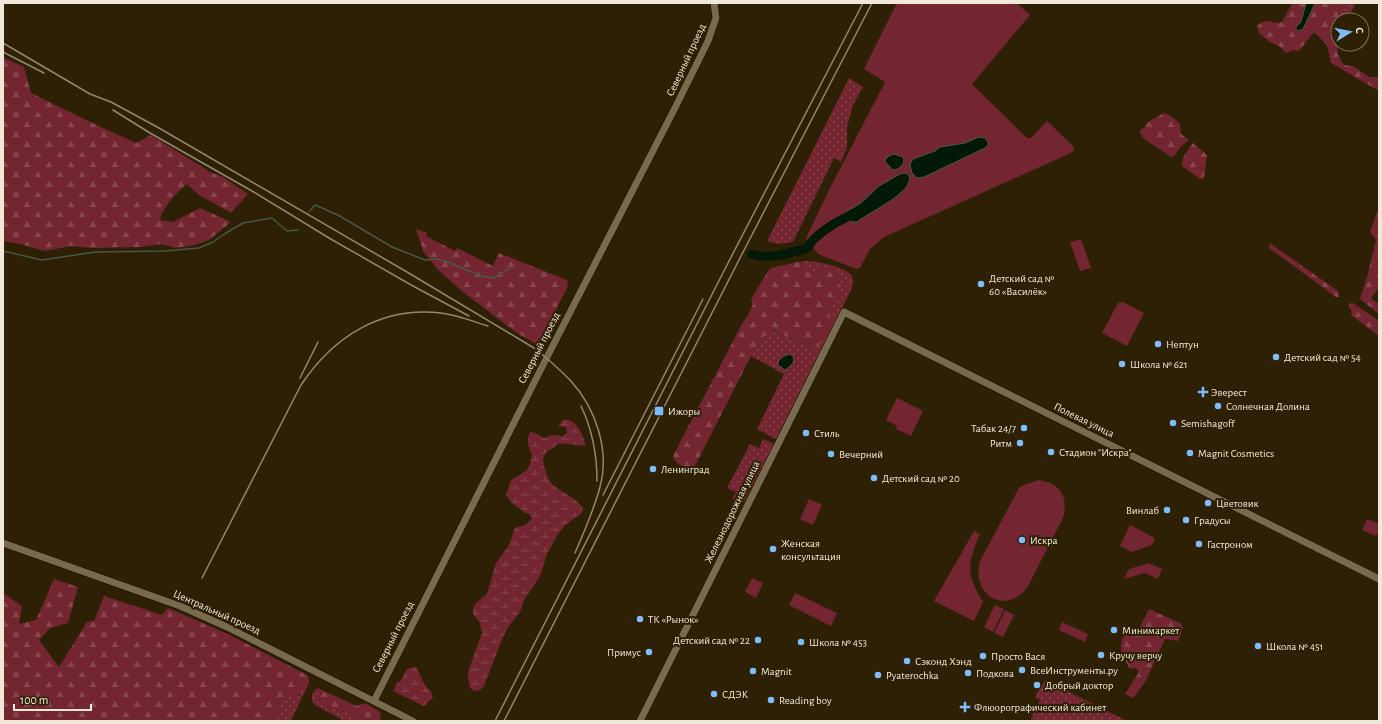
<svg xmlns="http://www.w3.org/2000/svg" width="1382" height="724" font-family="'Alegreya Sans',sans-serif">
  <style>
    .grass { fill: url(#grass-dots) }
    .forest { fill: url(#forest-firs) }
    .wetland { fill: url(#wetland-marsh) }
    .park { fill: #732531 }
    .water { fill: #011906; stroke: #495745 }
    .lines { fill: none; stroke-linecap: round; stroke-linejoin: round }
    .stream { stroke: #495745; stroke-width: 1.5 }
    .river { stroke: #011906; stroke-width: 9 }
    .tertiary-casing { stroke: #150900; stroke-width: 8 }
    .tertiary { stroke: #79694d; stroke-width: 7 }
    .rail { stroke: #928773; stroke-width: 1.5 }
    .poi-dot { fill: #7fbdfa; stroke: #2d2005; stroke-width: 1.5 }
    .labels { text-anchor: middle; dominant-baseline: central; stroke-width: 4; stroke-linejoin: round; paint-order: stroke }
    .street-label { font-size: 11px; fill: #f1e8d9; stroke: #2d2005 }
    .poi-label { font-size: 11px; fill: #f1e8d9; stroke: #2d2005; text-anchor: start }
  </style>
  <defs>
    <pattern id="grass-dots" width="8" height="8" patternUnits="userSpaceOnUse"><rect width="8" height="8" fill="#732531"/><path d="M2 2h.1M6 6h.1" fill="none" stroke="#87454e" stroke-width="1.8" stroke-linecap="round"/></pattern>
    <pattern id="forest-firs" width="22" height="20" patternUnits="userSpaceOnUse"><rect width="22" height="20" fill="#732531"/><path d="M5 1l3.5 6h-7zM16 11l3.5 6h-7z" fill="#87454e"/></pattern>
    <pattern id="wetland-marsh" width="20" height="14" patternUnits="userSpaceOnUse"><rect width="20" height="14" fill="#732531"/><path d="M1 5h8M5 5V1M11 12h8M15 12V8" fill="none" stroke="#87454e"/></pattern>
  </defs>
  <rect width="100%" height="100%" fill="#2d2005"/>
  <path class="grass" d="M1344,3H1356L1347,20H1338V22V14Z
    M849,78L863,87L853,105L847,127V147L841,162L834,158L793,242L778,244L767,241Z
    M806,261C816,261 846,267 851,275C854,279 853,283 852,288L776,439L757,429L784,374L751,356C760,349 761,335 771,330L816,350L829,317V311L837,297L841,285L839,280L821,268C811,275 806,275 801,263L797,262Z
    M763,439L774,444L744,502L741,503L732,499L736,492L727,488L750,444L759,448Z
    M1045,680L1123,719L1126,721H1030L1040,700L1035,697Z
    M317,688L326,692L319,693L317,700L323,705L339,709L358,721H345L318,707L312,702V694Z
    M287,692L299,695L304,693L291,721H272Z"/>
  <path class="forest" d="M1293,3H1306L1301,22L1296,27V30L1298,31L1303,29L1315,3H1344L1338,14V22L1331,36L1337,43C1337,52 1338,57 1344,65L1353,66L1369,77H1379V91L1331,63L1327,45L1314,32L1299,51L1293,50L1286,53L1279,46L1270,42L1259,33L1257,26C1269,15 1272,26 1282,22L1290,7Z
    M3,57L24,67L31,93L86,120L136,143L151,135L210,172L223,177L248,194L231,213L199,195L187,184C176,193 163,207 160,220L173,222L200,208L231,222L209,240L195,245L176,248L161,244L140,247L91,248L71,246L45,251L20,244L3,241Z
    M1164,113C1171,115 1175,119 1180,124L1181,134L1189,140L1180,147L1174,156L1171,157L1143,138C1141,135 1139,132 1141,129L1144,128L1148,122Z
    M1193,143L1207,155L1204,177L1203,179H1200L1182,166C1182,156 1187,151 1193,143Z
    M1379,207V288L1371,298L1379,304V314L1360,299L1367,277L1376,240L1370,232Z
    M416,229L427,233L426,236L455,251L457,248L493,266L499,253L567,280L568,286L538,345L517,333L463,292L438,270L423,251Z
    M1271,244L1338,291L1339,297H1336L1269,248V245Z
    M797,262L801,263C811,286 821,257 834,271C838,274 839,280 841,285C840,289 839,294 837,298C833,308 825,311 833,322L816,350L772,330C761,335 760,349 751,356L695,466C685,470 679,466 673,458L674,454L743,322L747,317L753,304L751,299L768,271L772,268Z
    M1351,303H1353L1379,321V336L1351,315L1352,311L1349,307V304Z
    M54,579L78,587L68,623L50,628L39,640L59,667L87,622L94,621L104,596L162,615L168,608L228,634L307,675C312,682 307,687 304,693L294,695L287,693L272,721H3V593L22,606L19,624L36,620Z
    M1149,609L1180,623L1183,627L1178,641L1165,639L1145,682L1133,698L1125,694L1139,672L1136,668L1130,669C1119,649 1118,649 1127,628L1137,633Z
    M326,692L357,706L365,703L380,712L381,721H358L339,709L323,705L317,700L319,693Z"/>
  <path class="wetland" d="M563,420C577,418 582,434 586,445C577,447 564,442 558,444C554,446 557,446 553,448C553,448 548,451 548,451C541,456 543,465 546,471C547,477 549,481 553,485C563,493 575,497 583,508L582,513L565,525L558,534L547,554L540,576L524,600L520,612L508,627L503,637L484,686L480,690L475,691L470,688L468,678V672L482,633L480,623L473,614V609L475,604L487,594L496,563L509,545L515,528C522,526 528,525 532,518L529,514L524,512L511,502L506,495L511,480L527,470L530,464L532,453C527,447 527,439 530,432L535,433L544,438L552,435L563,436L567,433L566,427L558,426Z
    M416,667C420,673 421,678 424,683C428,691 430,687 433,697L424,706L393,691L398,681L400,682L407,669Z"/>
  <path class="park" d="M897,3H1017L1030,15L972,84L1027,138H1031L1047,121L1074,147L1073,152L884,237L870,249L860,268L856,269L818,254L806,238L829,190L885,82L864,69Z
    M1081,239L1091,268L1080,271L1070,242Z
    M1123,302L1144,313L1127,346L1102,333L1118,303Z
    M897,398L923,411L911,436L896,429L897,426L886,420Z
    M1038,480C1060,483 1069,496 1063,518L1027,588C1004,616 971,594 980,561L1019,488L1024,485Z
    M809,499L822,505L813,525L800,519Z
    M1367,519L1379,524V530L1376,536L1362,530Z
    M1130,525L1155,538L1152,545L1132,552L1120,546Z
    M974,531L980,534C967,564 966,574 983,602L974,621L934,601Z
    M1149,563L1162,569L1158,579L1145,573L1124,579L1129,569Z
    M752,578L763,583L756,598L745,592Z
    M795,593L837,613L831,626L789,605Z
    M995,605L1004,609L993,632L984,627Z
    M1005,610L1014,615L1003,637L994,633Z
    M1062,622L1088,634L1085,642L1059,630Z"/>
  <path class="water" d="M1306,3H1315L1303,29L1298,31L1296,29V27L1301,22Z
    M979,137L985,138L988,142V145L985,148L924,177L917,178L912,173L910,164L913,159L935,151L940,147L965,143Z
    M894,154L903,157C906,164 900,169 893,170L886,163L885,160L889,156Z
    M905,173L909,175C915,193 868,212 857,222H853L844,217V213L861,203L879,186L900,174Z
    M790,354C798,360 791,366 785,370L778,365C778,358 784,356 790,354Z"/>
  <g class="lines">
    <path class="stream" d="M309,212L315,205L338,215L392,247L425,260L437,259L448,262L481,276L491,278L498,276L510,268
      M3,251L42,260L95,252L164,251L199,248L213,242L226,233L243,223L272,218L287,231L298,230"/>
    <path class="river" d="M752,254C769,260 788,253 805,249C810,247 811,241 815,238C827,227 841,219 856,213"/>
    <g class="tertiary-casing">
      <path id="tertiary" d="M3,543L180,606L227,627L413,721
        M374,701L545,361L677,104L708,41L716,18L714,3
        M640,721L844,312L1379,579"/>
    </g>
    <use href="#tertiary" class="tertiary"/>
    <path class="rail" d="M3,43L90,94L111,102L159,128L407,272L534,348C547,358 559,369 570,380C596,408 610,451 600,487C594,510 584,532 575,553
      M3,52L44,73
      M113,110L150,133L252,191L329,238L413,286L469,316
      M300,378L318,342
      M581,406C592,429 597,455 597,481
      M603,495L703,299
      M202,578L301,385C333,337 381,306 441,313C457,315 472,321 488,326
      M495,721L728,263L863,3
      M504,721L741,256L872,3"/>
  </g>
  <g class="poi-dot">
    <circle cx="981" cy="284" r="4"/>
    <circle cx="1158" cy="344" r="4"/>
    <circle cx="1276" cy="357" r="4"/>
    <circle cx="1122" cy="364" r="4"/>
    <path d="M1201 386h4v4h4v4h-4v4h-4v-4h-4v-4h4z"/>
    <circle cx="1218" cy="406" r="4"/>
    <rect x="654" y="406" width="10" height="10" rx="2"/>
    <circle cx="1173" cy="423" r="4"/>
    <circle cx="1024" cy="428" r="4"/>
    <circle cx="806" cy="433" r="4"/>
    <circle cx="1020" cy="443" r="4"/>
    <circle cx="1051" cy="452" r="4"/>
    <circle cx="1190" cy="453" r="4"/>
    <circle cx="831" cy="454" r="4"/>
    <circle cx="653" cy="469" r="4"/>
    <circle cx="874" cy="478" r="4"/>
    <circle cx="1208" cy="503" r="4"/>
    <circle cx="1167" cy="510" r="4"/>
    <circle cx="1186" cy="520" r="4"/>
    <circle cx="1022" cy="540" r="4"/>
    <circle cx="1199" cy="544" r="4"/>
    <circle cx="773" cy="549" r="4"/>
    <circle cx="640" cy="619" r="4"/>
    <circle cx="1114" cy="630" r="4"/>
    <circle cx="758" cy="640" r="4"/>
    <circle cx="801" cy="642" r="4"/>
    <circle cx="1258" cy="646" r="4"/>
    <circle cx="649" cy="652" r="4"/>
    <circle cx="1101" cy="655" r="4"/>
    <circle cx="983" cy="656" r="4"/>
    <circle cx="907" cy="661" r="4"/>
    <circle cx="1022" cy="670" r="4"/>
    <circle cx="753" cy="671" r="4"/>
    <circle cx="968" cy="673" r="4"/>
    <circle cx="878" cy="675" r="4"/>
    <circle cx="1037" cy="685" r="4"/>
    <circle cx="714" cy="694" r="4"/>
    <circle cx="771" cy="700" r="4"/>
    <path d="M963 701h4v4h4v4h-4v4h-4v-4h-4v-4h4z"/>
  </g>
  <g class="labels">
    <g class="street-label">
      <text transform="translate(686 60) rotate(-65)">Северный проезд</text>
      <text transform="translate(539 348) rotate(-63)">Северный проезд</text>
      <text transform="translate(1084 420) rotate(26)">Полевая улица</text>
      <text transform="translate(732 512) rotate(-64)">Железнодорожная улица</text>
      <text transform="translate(217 612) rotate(24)">Центральный проезд</text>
      <text transform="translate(393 637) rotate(-63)">Северный проезд</text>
    </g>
    <g class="poi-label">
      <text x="989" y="278">Детский сад №<tspan x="989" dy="13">60 «Василёк»</tspan></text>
      <text x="1166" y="344">Нептун</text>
      <text x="1284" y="357">Детский сад № 54</text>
      <text x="1130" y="364">Школа № 621</text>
      <text x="1211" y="392">Эверест</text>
      <text x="1226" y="406">Солнечная Долина</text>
      <text x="668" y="411">Ижоры</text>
      <text x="1181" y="423">Semishagoff</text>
      <text x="1016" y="428" text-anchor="end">Табак 24/7</text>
      <text x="814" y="433">Стиль</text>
      <text x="1012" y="443" text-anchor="end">Ритм</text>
      <text x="1059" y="452">Стадион "Искра"</text>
      <text x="1198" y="453">Magnit Cosmetics</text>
      <text x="839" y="454">Вечерний</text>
      <text x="661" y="469">Ленинград</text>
      <text x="882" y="478">Детский сад № 20</text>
      <text x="1216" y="503">Цветовик</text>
      <text x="1159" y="510" text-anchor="end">Винлаб</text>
      <text x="1194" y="520">Градусы</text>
      <text x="1030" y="540">Искра</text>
      <text x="781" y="543">Женская<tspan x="781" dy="13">консультация</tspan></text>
      <text x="1207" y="544">Гастроном</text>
      <text x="648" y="619">ТК «Рынок»</text>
      <text x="1122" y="630">Минимаркет</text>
      <text x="750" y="640" text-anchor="end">Детский сад № 22</text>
      <text x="809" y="642">Школа № 453</text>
      <text x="1266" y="646">Школа № 451</text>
      <text x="641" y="652" text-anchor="end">Примус</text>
      <text x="1109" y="655">Кручу верчу</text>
      <text x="991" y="656">Просто Вася</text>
      <text x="915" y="661">Сэконд Хэнд</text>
      <text x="1030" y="670">ВсеИнструменты.ру</text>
      <text x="761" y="671">Magnit</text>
      <text x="976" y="673">Подкова</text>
      <text x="886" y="675">Pyaterochka</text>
      <text x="1045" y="685">Добрый доктор</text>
      <text x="722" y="694">СДЭК</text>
      <text x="779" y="700">Reading boy</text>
      <text x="974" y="707">Флюорографический кабинет</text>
    </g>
  </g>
  <rect width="1382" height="724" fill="none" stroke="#f1e8d9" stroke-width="8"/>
  <g transform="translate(1350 32) rotate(80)"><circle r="19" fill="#2d2005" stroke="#7b705a"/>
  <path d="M0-3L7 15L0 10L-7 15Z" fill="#7fbdfa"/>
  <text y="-6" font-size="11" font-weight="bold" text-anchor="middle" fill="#f1e8d9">С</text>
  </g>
  <path d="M14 704v6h77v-6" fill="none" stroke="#f1e8d9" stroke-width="2"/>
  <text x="20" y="704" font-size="12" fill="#f1e8d9" stroke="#2d2005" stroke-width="3" paint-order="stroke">100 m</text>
</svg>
